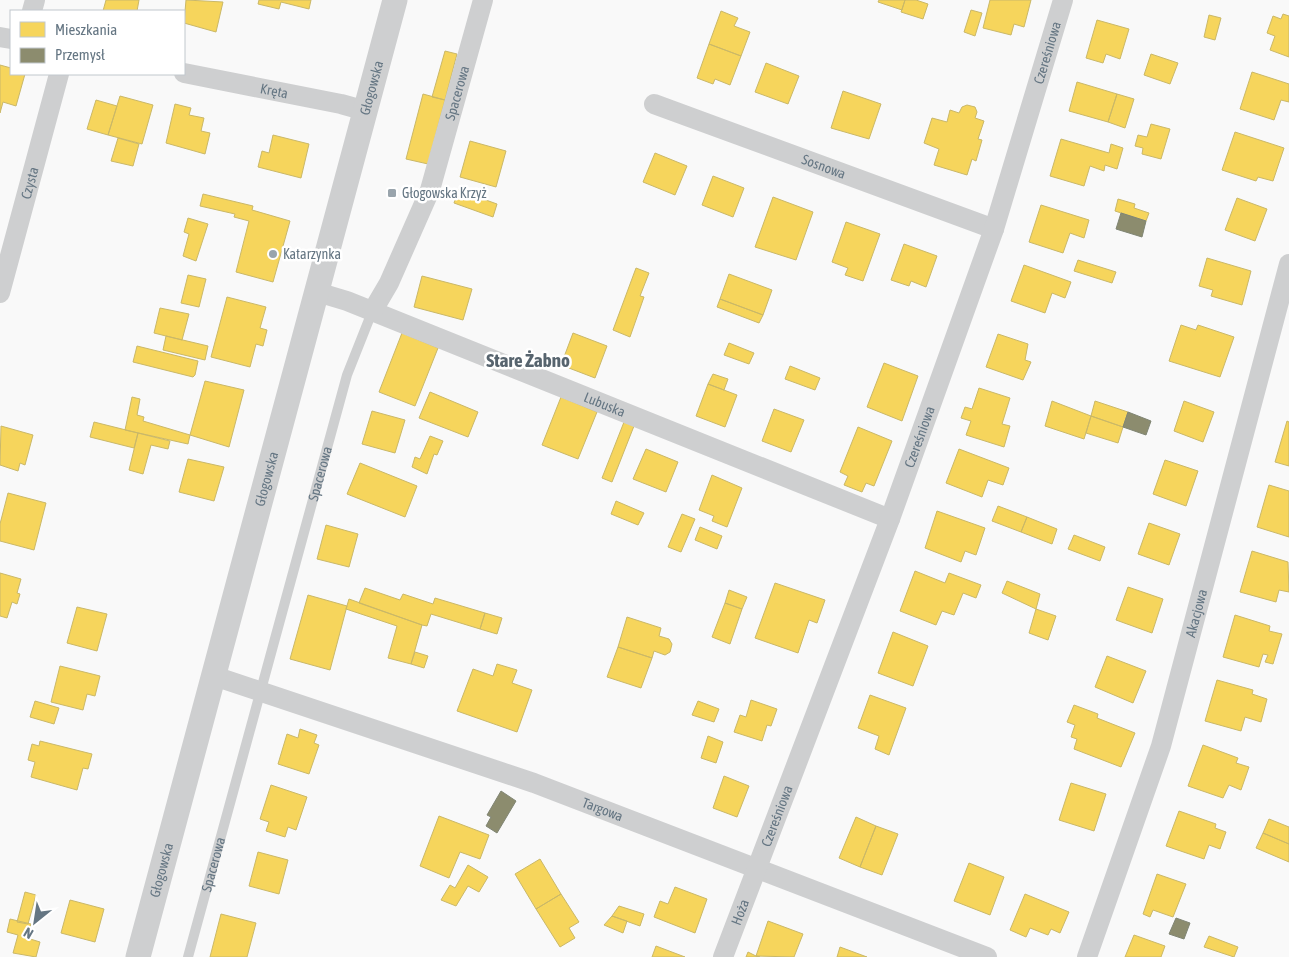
<svg xmlns="http://www.w3.org/2000/svg" width="1289" height="957" font-family="'Asap Condensed',sans-serif">
  <style>
    .homes { fill: #f6d55c; stroke: #cab868 }
    .industry { fill: #8c8c6e; stroke: #808574 }
    .lines { fill: none; stroke-linecap: round; stroke-linejoin: round }
    .service { stroke: #cecfd0; stroke-width: 10 }
    .minor { stroke: #cecfd0; stroke-width: 20 }
    .tertiary { stroke: #cecfd0; stroke-width: 25 }
    .poi-dot { fill: #99a4ac; stroke: #fff; stroke-width: 2 }
    .labels { text-anchor: middle; dominant-baseline: central; stroke-width: 5; stroke-linejoin: round; paint-order: stroke }
    .street-label { font-size: 14px; fill: #657683; stroke: #fff }
    .poi-label { font-size: 14px; fill: #657683; stroke: #fff; text-anchor: start }
    .district-label { font-size: 19px; font-weight: bold; fill: #57646e; stroke: #fff }
  </style>
  <rect width="100%" height="100%" fill="#f9f9f9"/>
  <path class="homes" d="M106,0H139L137,11H103Z
    M186,0L223,2L216,32L184,23Z
    M259,0H311L309,9L281,2L279,9L258,4Z
    M879,0H905L902,10L878,2Z
    M905,0H916L928,4L923,19L901,12Z
    M990,0H1031L1024,27L1014,24L1011,35L983,28Z
    M971,10L982,13L975,36L964,32Z
    M721,11L738,18L734,26L750,32L741,56L709,44Z
    M1283,14L1289,16V57L1270,50L1275,36L1267,33L1273,16L1281,19Z
    M1209,15L1221,18L1215,40L1204,37Z
    M1097,20L1129,29L1120,59L1106,54L1103,63L1086,58Z
    M709,44L741,56L730,85L715,79L713,84L697,78Z
    M445,51L457,54L445,100L432,97Z
    M1151,54L1178,63L1170,84L1144,75Z
    M766,63L799,76L788,104L755,92Z
    M0,65L11,68V74H25L16,106L3,102L0,113Z
    M1252,72L1289,84V102L1281,100L1274,120L1240,109Z
    M1077,82L1117,94L1108,122L1069,111Z
    M843,91L881,104L869,139L831,128Z
    M423,94L445,100L428,164L406,159Z
    M1117,94L1134,99L1125,128L1108,122Z
    M120,96L153,105L142,144L108,135Z
    M96,100L117,106L108,135L87,129Z
    M175,104L191,108L189,115L204,118L201,131L210,133L205,154L166,143Z
    M967,105L975,107L977,112L975,118L984,121L978,139L982,140L976,161L972,159L967,175L934,165L939,149L924,143L932,118L947,122L950,110L959,113L962,107Z
    M1151,124L1170,129L1161,159L1142,154L1143,148L1135,146L1138,135L1147,137Z
    M1235,132L1284,148L1273,181L1258,177L1256,181L1222,170Z
    M273,135L309,144L301,178L258,167L262,151L269,153Z
    M118,138L139,144L133,166L111,161Z
    M1061,139L1109,153L1111,144L1123,148L1117,169L1105,165L1104,171L1090,166L1084,186L1050,176Z
    M470,141L506,151L496,187L460,177Z
    M655,153L687,166L675,195L643,182Z
    M713,176L744,188L733,217L702,205Z
    M458,190L497,204L493,217L454,203Z
    M203,194L253,206L252,210L290,221L273,282L236,272L249,221L234,217L235,214L200,206Z
    M773,197L813,212L796,260L755,247Z
    M1237,198L1267,209L1255,241L1225,230Z
    M1118,199L1135,204L1134,208L1149,213L1146,221L1115,211Z
    M1041,205L1089,220L1084,238L1070,233L1063,253L1029,242Z
    M188,218L208,224L196,261L183,256L189,234L184,232Z
    M846,222L880,234L863,281L845,275L848,268L832,262Z
    M904,244L937,256L926,287L911,281L909,286L891,280Z
    M1207,258L1251,271L1242,305L1211,296L1213,290L1199,286Z
    M1078,260L1116,272L1112,283L1074,271Z
    M1024,265L1071,282L1065,298L1052,293L1045,313L1011,301Z
    M636,268L649,273L640,296L644,297L630,337L613,330Z
    M729,274L772,290L763,315L720,299Z
    M188,275L206,279L199,307L181,303Z
    M422,276L472,289L463,320L414,307Z
    M227,297L266,307L260,328L267,330L263,346L256,344L250,367L211,357Z
    M720,299L763,315L759,323L717,307Z
    M160,308L189,314L182,340L154,333Z
    M1181,325L1196,330L1198,325L1234,337L1220,377L1169,361Z
    M402,333L438,348L415,406L379,392Z
    M573,333L607,346L595,378L561,365Z
    M998,334L1028,344L1025,360L1031,362L1023,380L986,367Z
    M166,336L208,346L205,360L163,350Z
    M729,343L754,353L749,364L724,355Z
    M137,346L198,361L195,375L193,377L133,362Z
    M884,363L918,376L902,421L867,407Z
    M790,366L820,378L815,390L785,379Z
    M713,374L728,379L724,390L708,384Z
    M205,381L244,390L229,447L190,435Z
    M708,384L737,395L725,427L696,416Z
    M979,388L1010,398L1002,424L1010,426L1004,447L966,435L971,421L961,418L965,407L972,409Z
    M430,392L478,412L468,437L419,418Z
    M132,397L140,399L137,415L144,417L143,421L190,435L188,444L125,430Z
    M561,397L597,412L578,459L542,445Z
    M1052,401L1091,416L1084,439L1045,426Z
    M1095,401L1128,412L1123,427L1091,416Z
    M1184,401L1214,412L1203,442L1174,431Z
    M774,409L804,420L791,452L762,441Z
    M372,411L405,420L395,453L362,444Z
    M1091,416L1123,427L1118,443L1086,433Z
    M1287,421L1289,422V466L1275,462Z
    M94,422L138,433L134,448L90,437Z
    M624,422L634,426L612,482L602,478Z
    M1,426L33,435L25,465L20,463L18,471L0,465Z
    M858,427L892,441L874,486L866,483L862,492L844,485L848,476L840,472Z
    M138,433L170,441L168,449L151,445L143,474L129,470Z
    M430,436L443,441L437,455L434,454L427,474L412,467L415,457L420,459Z
    M646,449L678,462L666,492L633,479Z
    M959,449L1009,468L1003,485L988,480L982,497L946,483Z
    M188,459L224,467L214,501L179,492Z
    M1165,460L1198,471L1186,506L1153,494Z
    M360,463L417,486L405,517L347,494Z
    M712,475L742,488L727,527L712,521L714,516L699,510Z
    M1269,485L1289,491V537L1257,527Z
    M8,493L46,503L34,550L0,541V524Z
    M616,501L644,513L638,525L611,514Z
    M998,506L1027,517L1021,532L992,521Z
    M937,511L985,528L976,555L965,551L961,562L925,548Z
    M682,514L695,519L681,552L668,547Z
    M1027,517L1057,529L1052,544L1021,532Z
    M1149,523L1180,534L1169,565L1138,554Z
    M326,525L358,534L349,567L317,559Z
    M700,527L722,536L717,549L695,540Z
    M1074,535L1105,547L1100,561L1068,549Z
    M1252,551L1288,562L1289,592L1279,590L1276,602L1240,592Z
    M915,571L945,583L949,573L981,585L976,598L963,593L954,615L942,611L936,625L900,611Z
    M0,573L21,579L17,593L20,594L17,604L12,602L7,618L0,616Z
    M1007,581L1040,594L1036,609L1002,593Z
    M775,583L825,600L817,623L809,620L798,653L755,638Z
    M1128,587L1163,599L1152,633L1116,620Z
    M365,588L400,600L403,594L433,604L435,598L485,613L480,629L431,614L427,626L422,625L359,603Z
    M729,590L747,597L742,609L725,603Z
    M308,595L347,606L330,670L290,659Z
    M349,599L422,625L411,664L388,658L397,626L346,609Z
    M725,603L742,609L730,644L712,637Z
    M77,607L107,614L97,651L67,643Z
    M1036,609L1056,616L1048,640L1029,633Z
    M485,613L502,618L497,634L480,629Z
    M1235,615L1270,626L1269,631L1282,634L1273,664L1265,662L1268,655L1263,654L1259,667L1223,657Z
    M627,617L661,628L659,636L669,639L672,644L670,652L665,655L654,651L652,658L618,647Z
    M893,632L928,646L913,686L878,673Z
    M618,647L652,658L641,688L607,677Z
    M415,652L428,656L424,668L411,664Z
    M1107,656L1146,671L1133,703L1095,687Z
    M497,664L517,670L512,683L532,690L517,732L457,711L473,669L493,676Z
    M60,666L100,676L95,696L87,694L83,710L51,702Z
    M1217,680L1253,690L1252,694L1267,699L1261,722L1245,717L1241,731L1205,721Z
    M870,695L906,708L889,755L875,749L879,736L858,728Z
    M751,700L777,709L771,726L767,725L762,741L734,732L740,715L746,717Z
    M35,701L59,708L54,724L30,717Z
    M698,701L719,709L714,722L692,715Z
    M1074,705L1098,714L1097,718L1135,733L1121,767L1074,749L1077,739L1071,737L1075,725L1067,722Z
    M300,729L317,735L314,743L319,745L309,774L278,764L287,734L298,738Z
    M708,736L723,742L716,763L701,758Z
    M40,741L92,754L88,769L83,768L77,790L31,777L35,762L28,760L32,744L39,746Z
    M1203,745L1238,758L1236,763L1249,767L1241,790L1229,785L1223,798L1188,786Z
    M724,776L749,786L737,817L713,808Z
    M1071,783L1106,794L1094,831L1059,820Z
    M271,785L307,797L296,830L288,827L285,837L266,831L269,822L260,819Z
    M1179,811L1216,824L1215,828L1226,832L1220,849L1209,845L1204,859L1166,846Z
    M439,816L489,835L480,859L460,852L449,878L420,866Z
    M856,817L876,826L860,867L839,858Z
    M1269,819L1289,827V844L1263,833Z
    M876,826L898,834L882,875L860,867Z
    M1263,833L1289,844V862L1256,848Z
    M258,852L288,860L279,894L249,886Z
    M540,859L561,894L536,909L515,874Z
    M969,863L1004,877L990,915L954,901Z
    M468,865L488,877L479,892L468,886L456,906L441,900L450,885L455,888Z
    M1157,874L1186,884L1173,917L1153,910L1150,917L1143,914Z
    M675,887L707,899L695,933L654,917L660,901L668,904Z
    M25,892L36,895L28,924L17,922Z
    M561,894L579,922L569,928L575,938L560,947L536,909Z
    M1025,894L1069,912L1060,933L1051,929L1048,935L1030,928L1026,937L1010,930Z
    M70,900L104,909L95,942L61,933Z
    M619,906L644,914L640,926L612,916Z
    M221,914L256,923L247,957H210Z
    M612,916L627,921L623,933L604,925Z
    M10,919L31,924L27,938L40,942L36,957L13,953L18,935L7,932Z
    M768,921L803,934L794,957L756,956Z
    M1134,935L1165,946L1161,957H1125Z
    M1209,936L1238,947L1234,957L1204,947Z
    M656,946L685,957H652Z
    M840,947L867,957H837Z
    M748,952L756,956L760,957H746Z"/>
  <path class="industry" d="M1121,213L1146,221L1142,237L1116,229Z
    M1128,412L1151,421L1146,435L1123,427Z
    M501,791L516,801L497,833L486,826L491,817L487,815Z
    M1176,918L1190,923L1184,939L1169,934Z"/>
  <g class="lines">
    <path class="service" id="s1" d="M188,957L347,375L372,312"/>
    <g class="minor">
      <path d="M32,11L35,0"/>
      <path d="M0,37L11,39"/>
      <path id="s2" d="M184,73L341,104L366,111"/>
      <path id="s3" d="M654,104L994,229"/>
      <path id="s4" d="M317,292L347,301L890,519"/>
      <path id="s5" d="M0,293L59,74"/>
      <path id="s6" d="M372,312L389,283L430,190L483,0"/>
      <path id="s7" d="M214,676L534,783L987,957"/>
      <path id="s8" d="M723,957L890,519L994,229L1063,0"/>
      <path id="s9" d="M1087,957L1161,746L1289,264"/>
    </g>
    <path class="tertiary" id="s10" d="M138,957L395,0"/>
  </g>
  <g class="poi-dot">
    <rect x="387" y="188" width="10" height="10" rx="2.5"/>
    <circle cx="273" cy="254" r="5"/>
  </g>
  <g class="labels">
    <g class="street-label">
      <text stroke="none"><textPath href="#s8" startOffset="961">Czereśniowa</textPath></text>
      <text stroke="none"><textPath href="#s10" startOffset="900">Głogowska</textPath></text>
      <text stroke="none"><textPath href="#s2" startOffset="92">Kręta</textPath></text>
      <text stroke="none"><textPath href="#s6" startOffset="236">Spacerowa</textPath></text>
      <text stroke="none"><textPath href="#s3" startOffset="181">Sosnowa</textPath></text>
      <text stroke="none"><textPath href="#s5" startOffset="114">Czysta</textPath></text>
      <text stroke="none"><textPath href="#s4" startOffset="309">Lubuska</textPath></text>
      <text stroke="none"><textPath href="#s8" startOffset="556">Czereśniowa</textPath></text>
      <text stroke="none"><textPath href="#s1" startOffset="501">Spacerowa</textPath></text>
      <text stroke="none"><textPath href="#s10" startOffset="495">Głogowska</textPath></text>
      <text stroke="none"><textPath href="#s9" startOffset="361">Akacjowa</textPath></text>
      <text stroke="none"><textPath href="#s7" startOffset="411">Targowa</textPath></text>
      <text stroke="none"><textPath href="#s8" startOffset="151">Czereśniowa</textPath></text>
      <text stroke="none"><textPath href="#s1" startOffset="96">Spacerowa</textPath></text>
      <text stroke="none"><textPath href="#s10" startOffset="90">Głogowska</textPath></text>
      <text stroke="none"><textPath href="#s8" startOffset="48">Hoża</textPath></text>
    </g>
    <g class="poi-label">
      <text x="402" y="193">Głogowska Krzyż</text>
      <text x="283" y="254">Katarzynka</text>
    </g>
    <g class="district-label">
      <text x="528" y="360">Stare Żabno</text>
    </g>
  </g>
  <rect x="10" y="10" width="175" height="65" fill="#ffffff" stroke="#c1c8cd"/>
  <rect x="20" y="22" width="25" height="15" fill="#f6d55c" stroke="#c1c8cd"/>
  <text x="55" y="35" font-size="15" fill="#657683">Mieszkania</text>
  <rect x="20" y="48" width="25" height="15" fill="#8c8c6e" stroke="#c1c8cd"/>
  <text x="55" y="60" font-size="15" fill="#657683">Przemysł</text>
  <g transform="translate(35 922) rotate(210)" stroke="#ffffff" stroke-width="4" paint-order="stroke">
  <path d="M0-4L9 19L0 12L-9 19Z" fill="#657683"/>
  <text y="-8" font-size="14" font-weight="bold" text-anchor="middle" fill="#657683">N</text>
  </g>
</svg>
